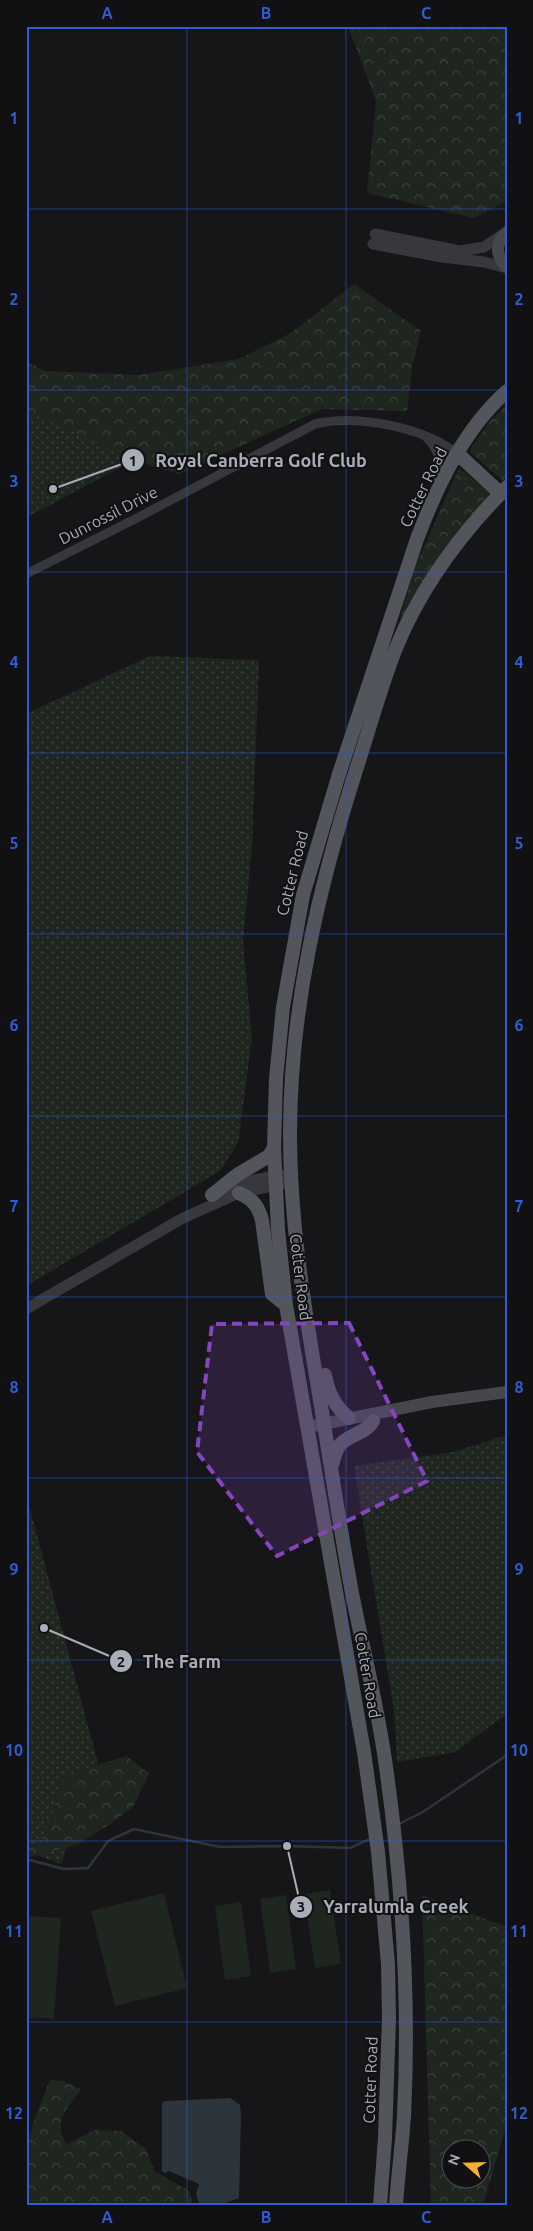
<svg xmlns="http://www.w3.org/2000/svg" width="533" height="2231" font-family="Ubuntu,sans-serif">
  <style>
    .grass { fill: url(#grass-dots) }
    .forest { fill: url(#forest-crowns); fill-rule: evenodd }
    .pitch { fill: #1e261f }
    .water { fill: #2c353c }
    .lines { fill: none; stroke-linecap: round; stroke-linejoin: round }
    .stream { stroke: #2c353c; stroke-width: 2.5 }
    .minor { stroke: #37383d; stroke-width: 9 }
    .tertiary { stroke: #37383d; stroke-width: 11 }
    .secondary { stroke: #45474d; stroke-width: 12 }
    .primary { stroke: #53555c; stroke-width: 14 }
    .marked { fill: #8446be; fill-opacity: 0.2; stroke: #8446be; stroke-width: 4; stroke-dasharray: 10 6; stroke-linejoin: round }
    .grid { fill: none; stroke: #325cd3; stroke-width: 1; stroke-opacity: 0.55 }
    .labels { text-anchor: middle; dominant-baseline: central; stroke-width: 4; stroke-linejoin: round; paint-order: stroke }
    .street-label { font-size: 16px; fill: #a8adb8; stroke: #111113 }
    .leader { fill: none; stroke: #a8adb8; stroke-width: 2 }
    .callout-dot { fill: #a8adb8; stroke: #111113; stroke-width: 2 }
    .mark-label { font-size: 15px; text-anchor: middle; font-weight: bold; fill: #111 }
    .callout-label { font-size: 18px; text-anchor: middle; font-weight: bold; fill: #a8adb8; stroke: #111113; stroke-width: 4; stroke-linejoin: round; paint-order: stroke }
    .neatline { fill: none; stroke: #325cd3; stroke-width: 2 }
    .grid-label { font-size: 16px; text-anchor: middle; font-weight: bold; fill: #325cd3 }
  </style>
  <defs>
    <pattern id="grass-dots" width="8" height="8" patternUnits="userSpaceOnUse" patternTransform="scale(1.25)"><rect width="8" height="8" fill="#1e261f"/><path d="M2 2h.1M6 6h.1" fill="none" stroke="#3c433d" stroke-width="1.8" stroke-linecap="round"/></pattern>
    <pattern id="forest-crowns" width="20" height="18" patternUnits="userSpaceOnUse" patternTransform="scale(1.25)"><rect width="20" height="18" fill="#1e261f"/><path d="M2 6a3 3 0 1 1 6 0M12 15a3 3 0 1 1 6 0" fill="none" stroke="#3c433d"/></pattern>
  </defs>
  <rect width="100%" height="100%" fill="#161618"/>
  <path class="grass" d="M26,409L134,460L26,518Z
    M150,656L259,660L252,847L243,940L252,1039L238,1143L220,1171L26,1286V714Z
    M507,1435V1714L455,1752L397,1762L394,1711L354,1466L453,1452Z
    M26,1494L98,1763L61,1864L26,1851Z"/>
  <path class="forest" d="M348,26H507V201L474,218L367,193L376,101Z
    M354,284L421,331L412,367L407,411L322,409L179,474L133,460L26,410V362L46,371L139,375L239,359L291,333Z
    M507,404V477L503,481L469,451L490,421Z
    M459,468L491,494L437,559L390,653L415,567Z
    M127,1756L149,1774L133,1807L107,1826L78,1844L26,1858V1843L39,1844L51,1820L63,1775Z
    M422,1895L507,1927V2123L483,2205H431ZM450,2148H480V2178H450Z
    M50,2080L63,2081L81,2089C68,2109 51,2120 67,2144L95,2130L121,2131L146,2149L154,2171L189,2191L193,2205H26V2147L28,2145L33,2123Z"/>
  <path class="pitch" d="M330,1890L341,1964L315,1968L304,1894Z
    M164,1893L187,1988L115,2006L91,1911Z
    M286,1895L296,1969L270,1973L260,1899Z
    M241,1902L251,1976L225,1980L215,1906Z
    M26,1916L61,1918L54,2019L26,2017Z"/>
  <path class="water" d="M230,2098L240,2105L241,2114L239,2198L220,2205H199L196,2193L199,2184L169,2171L165,2173L162,2171V2104L163,2102L166,2101Z"/>
  <g class="lines">
    <path class="stream" d="M399,1824L423,1812L507,1755
      M26,1859L64,1869L88,1868L108,1841L134,1829L220,1847L287,1846L350,1848L372,1838"/>
    <path class="minor" d="M427,438C440,451 442,464 438,481
      M26,574L137,518L315,424C357,414 423,427 458,454"/>
    <path class="tertiary" d="M375,234L460,251L484,247L505,233
      M373,244L442,257L484,262L507,268
      M223,1190L247,1181L282,1175
      M26,1309L183,1218L239,1193L291,1182"/>
    <path class="secondary" d="M507,232C495,242 495,256 507,267
      M308,1427L432,1402L507,1392"/>
    <path class="primary" d="M458,454L500,493
      M239,1193C253,1199 258,1206 262,1220L272,1294L286,1305
      M212,1195L237,1175L269,1156L274,1148
      M325,1375C328,1393 335,1407 349,1418
      M332,1465C334,1459 335,1452 339,1446C348,1434 366,1434 373,1421
      M380,2205L385,2138L389,2019L388,1964L378,1852L364,1752L286,1305L278,1230L274,1148L276,1079L283,1007L303,895L339,774L417,539C437,486 464,429 507,391
      M396,2205C398,2175 402,2145 404,2116C410,1997 402,1878 385,1760C377,1704 363,1649 352,1593C339,1523 329,1452 317,1382C303,1298 290,1219 290,1134C290,1008 319,886 357,767C370,727 381,686 396,648C421,587 461,533 507,487"/>
  </g>
  <path class="marked" d="M349,1323L427,1481L277,1556L197,1452L212,1324Z"/>
  <path class="grid" d="M187,26V2205M346,26V2205M26,209H507M26,390H507M26,572H507M26,753H507M26,934H507M26,1116H507M26,1297H507M26,1478H507M26,1660H507M26,1841H507M26,2022H507"/>
  <g class="labels">
    <g class="street-label">
      <text transform="translate(423 487) rotate(-64)">Cotter Road</text>
      <text transform="translate(108 515) rotate(-27)">Dunrossil Drive</text>
      <text transform="translate(292 873) rotate(-76)">Cotter Road</text>
      <text transform="translate(301 1277) rotate(83)">Cotter Road</text>
      <text transform="translate(368 1675) rotate(80)">Cotter Road</text>
      <text transform="translate(370 2080) rotate(-88)">Cotter Road</text>
    </g>
  </g>
  <path class="leader" d="M53 489L133 460M44 1628L121 1661M287 1846L301 1907"/>
  <g class="callout-dot">
    <circle cx="53" cy="489" r="5"/>
    <circle cx="44" cy="1628" r="5"/>
    <circle cx="287" cy="1846" r="5"/>
    <circle cx="133" cy="460" r="12"/>
    <circle cx="121" cy="1661" r="12"/>
    <circle cx="301" cy="1907" r="12"/>
  </g>
  <g class="mark-label">
    <text x="133" y="466">1</text>
    <text x="121" y="1667">2</text>
    <text x="301" y="1912">3</text>
  </g>
  <g class="callout-label">
    <text x="261" y="467">Royal Canberra Golf Club</text>
    <text x="182" y="1668">The Farm</text>
    <text x="396" y="1913">Yarralumla Creek</text>
  </g>
  <rect width="533" height="2231" fill="none" stroke="#111113" stroke-width="55"/>
  <g transform="translate(466 2164) rotate(290)"><circle r="24" fill="#111113" stroke="#4d4f55"/>
  <path d="M0-4L9 19L0 12L-9 19Z" fill="#f2b134"/>
  <text y="-8" font-size="14" font-weight="bold" text-anchor="middle" fill="#a8adb8">N</text>
  </g>
  <rect x="28" y="28" width="478" height="2176" class="neatline"/>
  <g class="grid-label">
    <text x="107" y="19">A</text>
    <text x="266" y="19">B</text>
    <text x="426" y="19">C</text>
    <text x="14" y="124">1</text>
    <text x="519" y="124">1</text>
    <text x="14" y="305">2</text>
    <text x="519" y="305">2</text>
    <text x="14" y="487">3</text>
    <text x="519" y="487">3</text>
    <text x="14" y="668">4</text>
    <text x="519" y="668">4</text>
    <text x="14" y="849">5</text>
    <text x="519" y="849">5</text>
    <text x="14" y="1031">6</text>
    <text x="519" y="1031">6</text>
    <text x="14" y="1212">7</text>
    <text x="519" y="1212">7</text>
    <text x="14" y="1393">8</text>
    <text x="519" y="1393">8</text>
    <text x="14" y="1575">9</text>
    <text x="519" y="1575">9</text>
    <text x="14" y="1756">10</text>
    <text x="519" y="1756">10</text>
    <text x="14" y="1937">11</text>
    <text x="519" y="1937">11</text>
    <text x="14" y="2119">12</text>
    <text x="519" y="2119">12</text>
    <text x="107" y="2223">A</text>
    <text x="266" y="2223">B</text>
    <text x="426" y="2223">C</text>
  </g>
</svg>
